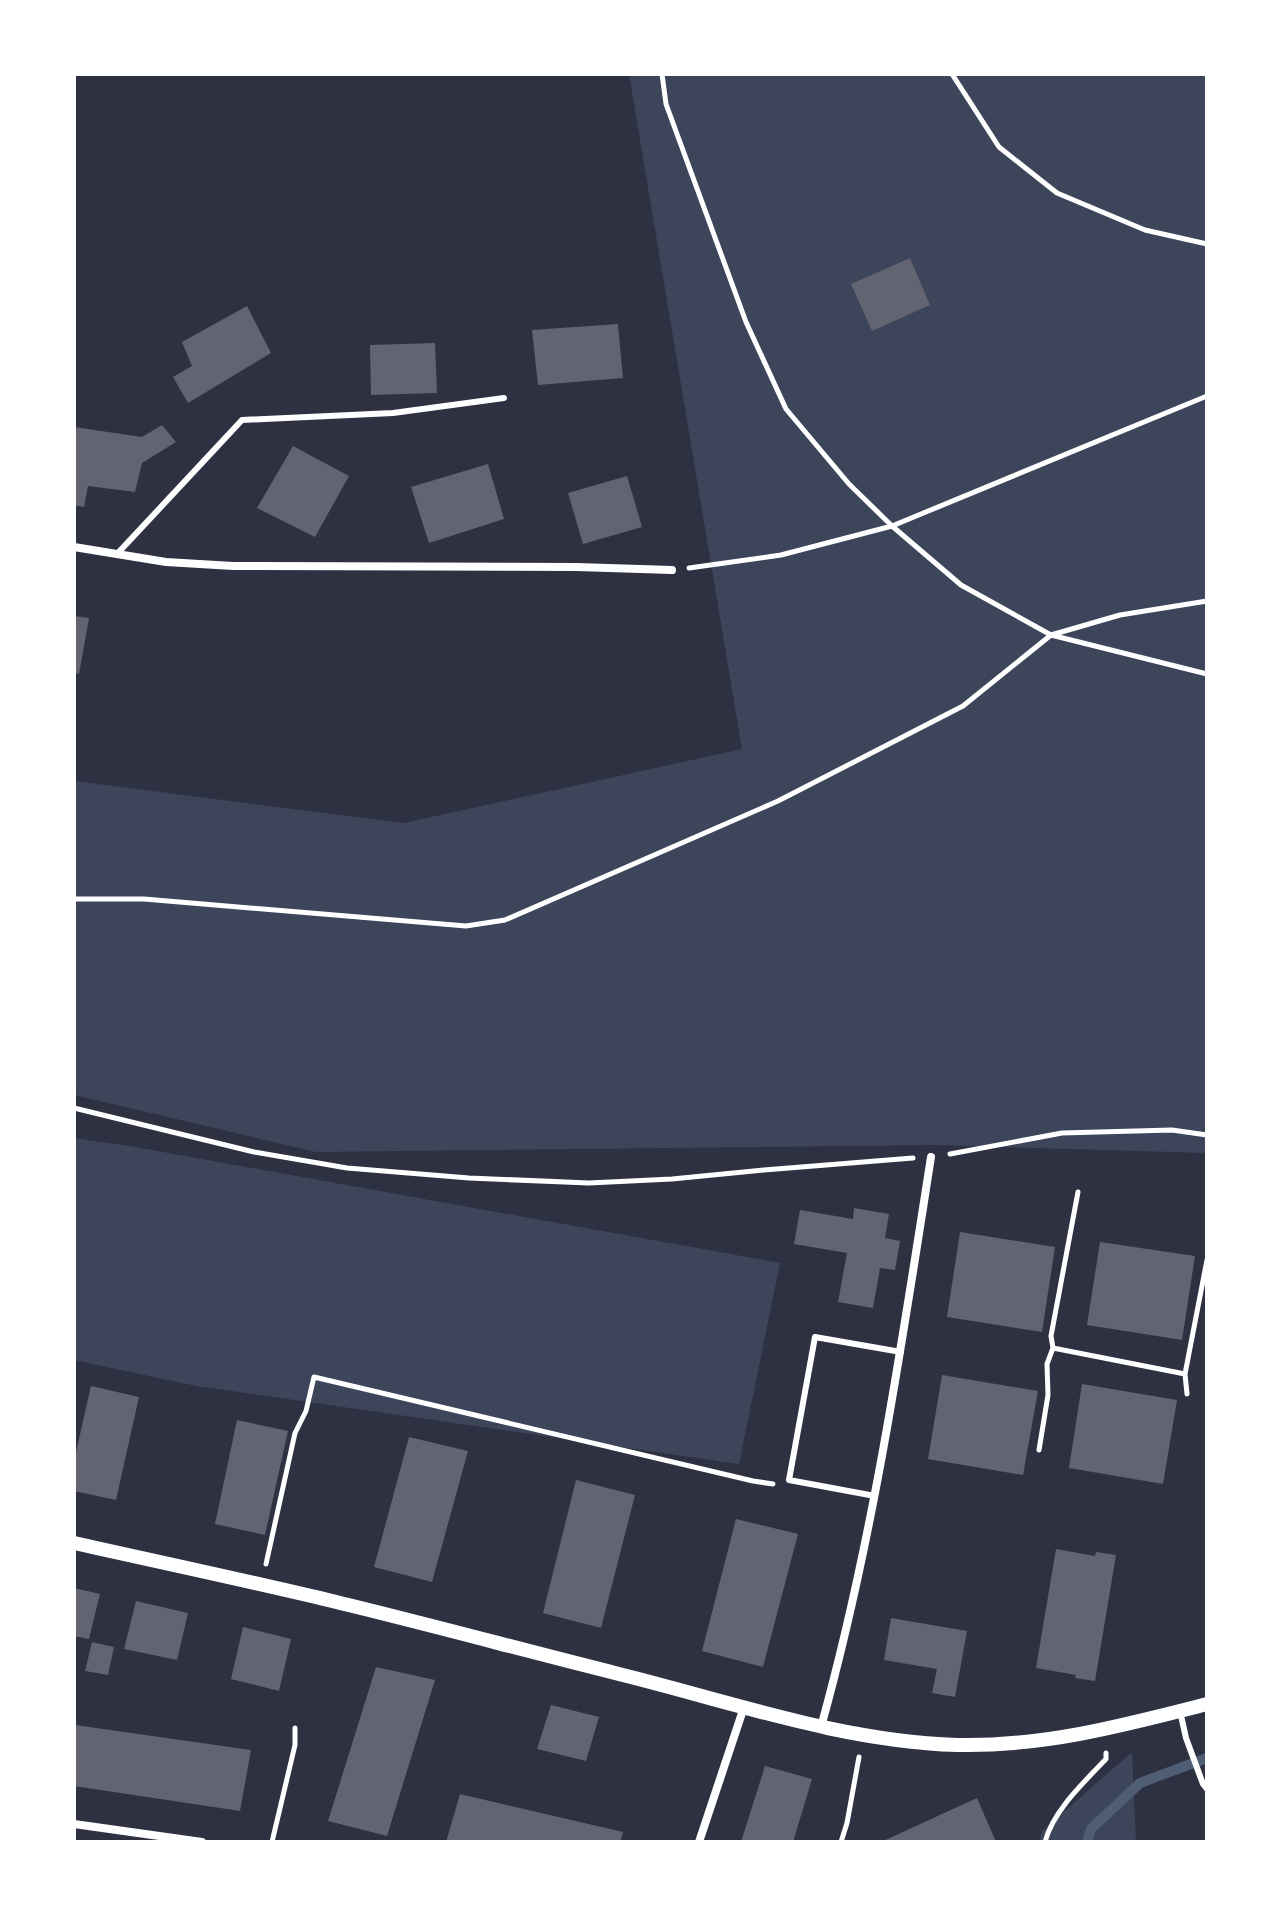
<svg xmlns="http://www.w3.org/2000/svg" width="1281" height="1916" font-family="'Sofia Sans Condensed',sans-serif">
  <style>
    .green { fill: #3c4559 }
    .lines { fill: none; stroke-linecap: round; stroke-linejoin: round }
    .stream { stroke: #4f5d75; stroke-width: 10 }
    .building { fill: #626471 }
    .path { stroke: #fff; stroke-width: 5 }
    .service { stroke: #fff; stroke-width: 6 }
    .minor { stroke: #fff; stroke-width: 8 }
    .tertiary { stroke: #fff; stroke-width: 14 }
  </style>
  <rect width="100%" height="100%" fill="#2d3142"/>
  <path class="green" d="M629,74H1207V1153L933,1145L316,1152L74,1095V781L404,823L742,749Z
    M74,1138L130,1146L780,1263L739,1464L196,1386L74,1360Z
    M1132,1752L1136,1842H1039L1042,1831Z"/>
  <g class="lines">
    <path class="stream" d="M1087,1842L1091,1829L1140,1783L1207,1758"/>
  </g>
  <path class="building" d="M910,258L930,305L872,331L851,284Z
    M247,306L271,353L188,403L173,377L192,366L182,342Z
    M618,324L623,378L538,385L532,330Z
    M435,343L437,393L371,395L370,345Z
    M162,425L176,442L142,463L135,492L88,486L84,507L74,505V427L142,437Z
    M293,446L349,476L315,537L257,508Z
    M488,464L504,519L429,543L411,487Z
    M627,476L642,527L583,544L568,493Z
    M74,616L89,618L79,674L74,673Z
    M854,1208L889,1214L885,1238L900,1241L895,1270L880,1268L873,1308L838,1302L847,1253L794,1244L800,1210L853,1219Z
    M960,1232L1055,1247L1042,1332L947,1317Z
    M1100,1242L1195,1256L1182,1340L1087,1325Z
    M942,1375L1038,1391L1023,1475L928,1459Z
    M1082,1384L1177,1400L1163,1484L1069,1468Z
    M91,1386L139,1397L116,1500L74,1491V1461Z
    M237,1420L288,1431L265,1535L215,1524Z
    M409,1437L468,1451L432,1582L374,1567Z
    M576,1480L635,1495L601,1628L543,1613Z
    M736,1519L798,1534L763,1667L702,1651Z
    M1056,1549L1095,1556L1096,1552L1116,1555L1095,1681L1075,1678L1076,1675L1036,1668Z
    M74,1588L100,1594L89,1639L74,1636Z
    M136,1601L188,1613L177,1660L124,1649Z
    M891,1618L967,1631L955,1697L932,1693L937,1669L884,1660Z
    M243,1627L291,1639L279,1691L231,1679Z
    M92,1642L114,1647L108,1675L85,1671Z
    M376,1667L435,1680L387,1836L328,1821Z
    M551,1705L599,1717L586,1761L537,1749Z
    M75,1725L251,1750L240,1811L74,1786Z
    M765,1766L812,1779L793,1842H741Z
    M460,1794L623,1832L620,1842H446Z
    M977,1798L996,1842H881Z"/>
  <g class="lines">
    <path class="path" d="M662,74L666,104L746,322L786,409L849,484L892,526L961,585L1051,635L1207,674
      M952,74L999,147L1057,193L1145,230L1207,244
      M689,568L781,555L892,526L1207,396
      M74,899H144L466,926L505,920L778,801L963,706L1051,635L1120,615L1207,601
      M74,1108L254,1152L347,1168L469,1178L589,1183L672,1179L764,1170L913,1158
      M950,1154L1062,1133L1172,1130L1207,1135
      M1053,1348L1185,1374
      M1187,1394L1185,1374L1207,1260
      M1039,1450L1048,1395L1047,1364L1053,1348L1051,1336L1078,1192
      M266,1564L295,1433L306,1411L314,1377L753,1481L773,1484
      M272,1842L295,1745V1728
      M841,1842L847,1823L859,1757
      M1045,1842C1053,1811 1084,1782 1106,1759V1753"/>
    <path class="service" d="M117,554L242,420L393,413L504,398
      M875,1496L789,1480L815,1337L901,1352
      M1180,1711L1186,1738L1203,1784L1207,1789"/>
    <path class="minor" d="M74,547L166,562L233,566L577,567L672,570
      M821,1727C873,1540 901,1348 931,1157
      M74,1824L202,1842
      M699,1842L744,1707"/>
    <path class="tertiary" d="M74,1543C159,1562 244,1580 328,1600C424,1623 519,1649 615,1673C729,1701 839,1741 957,1745C1043,1747 1125,1725 1207,1704"/>
  </g>
  <rect width="1281" height="1916" fill="none" stroke="#ffffff" stroke-width="152"/>
</svg>
